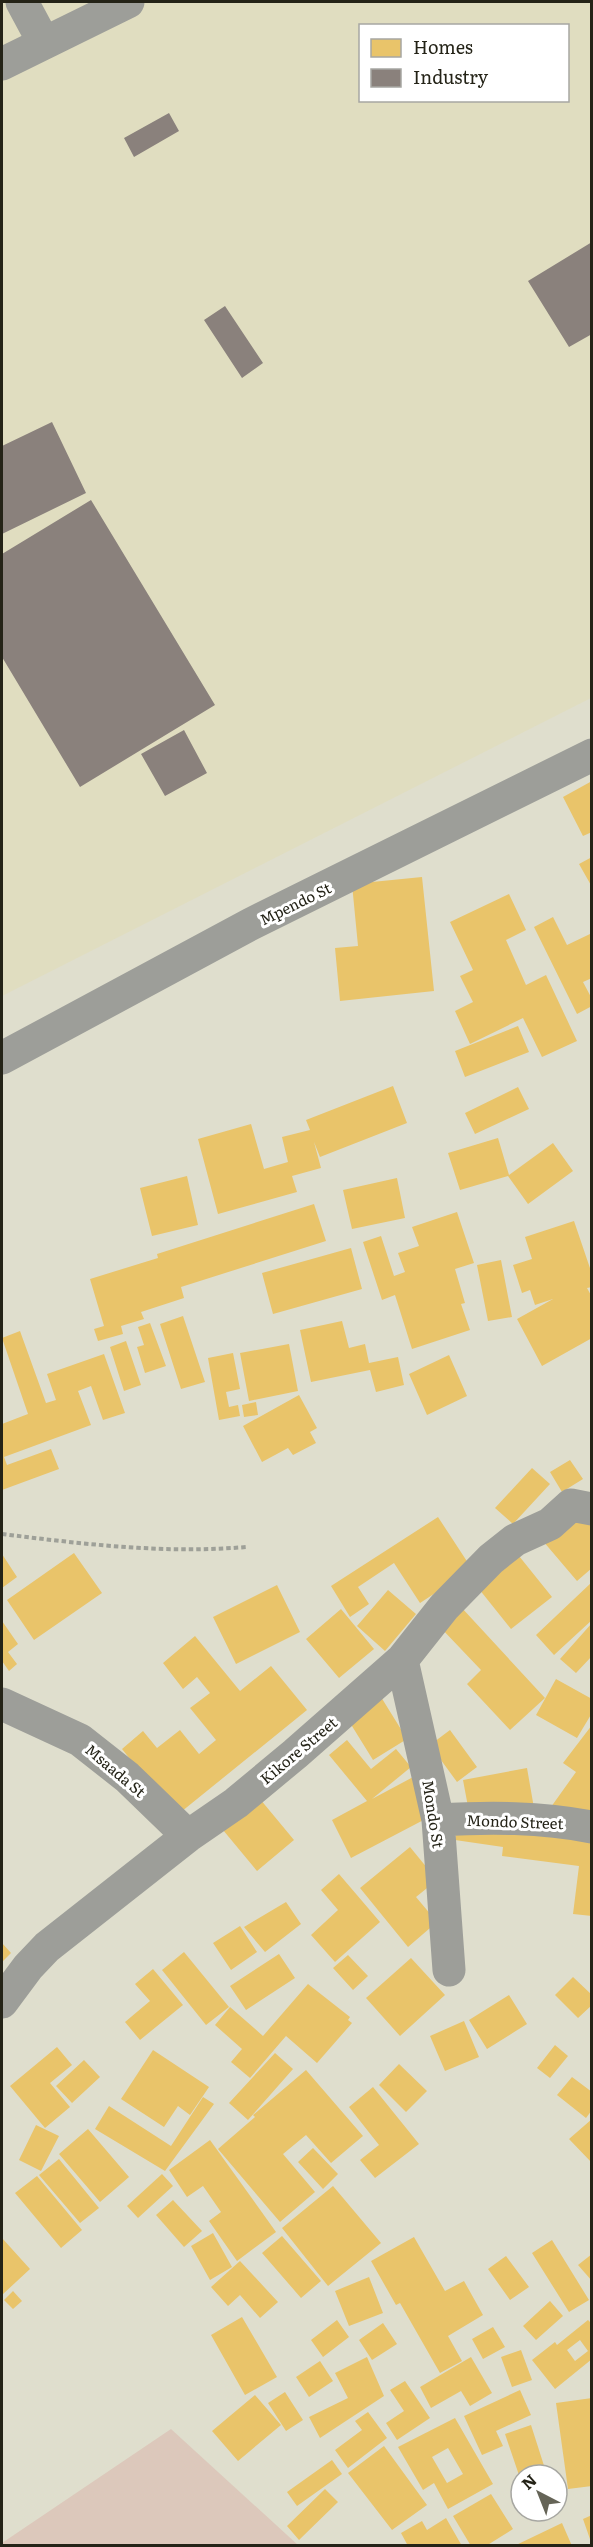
<svg xmlns="http://www.w3.org/2000/svg" width="593" height="2547" font-family="Literata,serif">
  <style>
    .built { fill: #e0ddc0; fill-rule: evenodd }
    .green { fill: #dcc8bb }
    .homes { fill: #e9c46a; fill-rule: evenodd }
    .industry { fill: #8a817c }
    .lines { fill: none; stroke-linecap: round; stroke-linejoin: round }
    .path { stroke: #9ea098; stroke-width: 4; stroke-dasharray: 4.5 3; stroke-linecap: butt }
    .minor { stroke: #9d9e99; stroke-width: 33 }
    .labels { text-anchor: middle; dominant-baseline: central; stroke-width: 6; stroke-linejoin: round; paint-order: stroke }
    .street-label { font-size: 15px; fill: #242317; stroke: #fff }
  </style>
  <rect width="100%" height="100%" fill="#dfdecd"/>
  <path class="built" d="M2,2H591V698L2,996ZM360,26H568V100H360Z"/>
  <path class="green" d="M171,2429L298,2545H2V2543Z"/>
  <path class="homes" d="M592,781V832L583,836L563,797Z
    M592,857V887L579,864Z
    M422,877L434,991L340,1001L335,948L358,946L352,884Z
    M509,894L526,930L506,940L526,985L546,975L577,1041L542,1057L523,1018L470,1044L455,1011L473,1002L460,976L473,970L450,922Z
    M553,917L567,945L590,934L592,938V978L583,982L592,999V1006L577,1014L534,927Z
    M518,1026L529,1052L465,1077L455,1051Z
    M393,1086L407,1123L320,1157L314,1142L321,1168L292,1176L297,1192L218,1214L198,1139L251,1124L264,1169L288,1162L282,1137L310,1130L306,1120Z
    M518,1087L529,1109L475,1134L465,1113Z
    M498,1138L509,1175L553,1143L573,1171L528,1204L508,1176L460,1190L448,1153Z
    M187,1176L198,1225L152,1236L140,1188Z
    M397,1178L405,1218L352,1229L343,1190Z
    M314,1204L326,1241L181,1287L184,1298L141,1312L144,1319L121,1326L123,1334L98,1341L94,1329L104,1326L90,1279L158,1258L157,1254Z
    M457,1212L474,1263L455,1269L465,1303L461,1304L470,1330L412,1349L395,1295L382,1300L363,1242L381,1236L394,1276L405,1272L398,1253L419,1246L412,1227Z
    M574,1221L592,1274V1287L587,1288L592,1297V1338L542,1366L517,1319L553,1299L535,1305L530,1290L522,1293L513,1265L532,1259L525,1237Z
    M351,1248L362,1289L273,1314L262,1273Z
    M501,1260L512,1317L488,1321L477,1265Z
    M183,1316L205,1382L181,1389L160,1324Z
    M342,1321L349,1348L365,1344L369,1363L398,1357L404,1385L376,1392L370,1370L311,1382L300,1330Z
    M150,1323L166,1366L145,1373L137,1347L144,1345L138,1327Z
    M20,1331L46,1403L56,1400L47,1374L104,1354L125,1413L103,1420L91,1386L78,1391L91,1425L4,1457L7,1465L51,1449L59,1469L2,1490V1424L28,1414L2,1338Z
    M126,1341L141,1385L124,1391L110,1347Z
    M289,1344L298,1391L249,1401L240,1353Z
    M233,1353L240,1389L226,1392L229,1407L238,1405L240,1416L219,1420L208,1358Z
    M449,1355L467,1396L427,1415L409,1374Z
    M299,1395L317,1428L310,1432L316,1443L293,1455L288,1448L262,1462L243,1426Z
    M256,1402L258,1415L244,1417L242,1405Z
    M570,1460L583,1479L562,1492L550,1472Z
    M532,1468L550,1484L513,1524L495,1508Z
    M580,1510L592,1524V1568L577,1581L543,1541Z
    M438,1517L472,1569L420,1603L394,1563L358,1587L369,1604L350,1617L331,1586Z
    M515,1551L552,1597L511,1629L475,1584Z
    M74,1553L102,1593L34,1640L7,1600Z
    M2,1554L17,1577L2,1588Z
    M592,1582V1620L554,1655L536,1635Z
    M277,1585L300,1632L236,1664L213,1617Z
    M388,1590L416,1614L385,1651L357,1626Z
    M461,1607L545,1698L510,1730L467,1684L481,1670L440,1627Z
    M341,1609L374,1649L339,1678L306,1639Z
    M2,1621L18,1644L8,1652L17,1664L9,1671L2,1661Z
    M592,1623V1656L576,1673L560,1659Z
    M195,1636L240,1691L271,1666L307,1710L176,1816L122,1749L143,1731L157,1748L180,1730L199,1754L216,1740L190,1708L210,1693L197,1677L183,1689L163,1663Z
    M556,1679L592,1699V1713L577,1738L536,1715Z
    M381,1697L407,1739L373,1760L347,1718Z
    M592,1725V1916L573,1914L579,1866L502,1856L503,1847L455,1840L459,1811L469,1812L463,1780L527,1768L534,1808L551,1807L576,1772L563,1763Z
    M450,1730L477,1767L457,1782L430,1745Z
    M347,1740L371,1769L396,1749L411,1767L372,1799L415,1776L435,1814L351,1858L332,1820L367,1801L329,1755Z
    M260,1799L294,1840L257,1871L223,1830Z
    M410,1847L437,1880L416,1897L437,1922L408,1947L360,1888Z
    M339,1874L380,1922L335,1962L311,1935L338,1910L321,1890Z
    M286,1902L301,1924L265,1952L244,1927Z
    M240,1926L257,1952L231,1970L213,1943Z
    M2,1943L11,1953L2,1962Z
    M184,1952L229,2007L206,2025L162,1970Z
    M279,1954L295,1978L246,2010L230,1986Z
    M348,1955L368,1976L353,1990L333,1968Z
    M411,1958L445,1995L400,2036L366,1998Z
    M153,1969L183,2005L140,2040L125,2022L150,2001L135,1984Z
    M573,1977L592,1995V2005L578,2018L555,1995Z
    M308,1984L350,2017L348,2020L352,2023L317,2063L286,2036L250,2078L231,2062L242,2049L215,2025L230,2007L263,2036Z
    M509,1995L527,2024L487,2049L469,2020Z
    M464,2021L479,2057L445,2071L430,2036Z
    M555,2045L568,2056L550,2078L537,2068Z
    M57,2047L72,2065L50,2083L70,2107L45,2128L10,2086Z
    M153,2050L209,2087L190,2115L178,2106L164,2127L121,2099Z
    M275,2053L293,2069L248,2120L229,2103Z
    M84,2060L100,2077L72,2103L56,2086Z
    M399,2064L427,2091L406,2112L379,2085Z
    M306,2070L363,2136L331,2163L306,2135L283,2154L315,2192L280,2222L218,2149L255,2117L253,2115Z
    M572,2077L592,2092V2110L586,2118L557,2095Z
    M373,2087L419,2144L375,2178L360,2160L379,2145L349,2107Z
    M203,2097L214,2104L165,2171L95,2129L109,2106L171,2146Z
    M592,2119V2163L569,2139Z
    M36,2125L59,2136L41,2171L19,2160Z
    M88,2129L129,2177L100,2202L59,2154Z
    M210,2140L276,2232L237,2261L209,2221L221,2212L203,2186L187,2197L169,2170Z
    M313,2148L338,2174L323,2189L298,2162Z
    M59,2159L99,2208L80,2223L39,2175Z
    M162,2174L173,2186L138,2218L127,2206Z
    M37,2176L82,2230L61,2248L15,2193Z
    M333,2186L381,2243L328,2286L282,2228Z
    M173,2200L202,2231L184,2247L156,2215Z
    M213,2233L232,2267L210,2280L191,2246Z
    M282,2236L321,2281L301,2298L262,2253Z
    M414,2237L445,2291L464,2281L483,2315L448,2336L462,2361L440,2373L400,2303L396,2305L371,2261Z
    M2,2238L30,2269L2,2295Z
    M552,2240L589,2300L569,2312L532,2253Z
    M592,2254V2281L578,2265Z
    M506,2256L529,2287L510,2300L488,2269Z
    M240,2261L278,2302L260,2318L240,2295L228,2306L211,2287Z
    M369,2277L383,2313L349,2326L335,2291Z
    M13,2291L22,2301L13,2309L4,2300Z
    M550,2301L563,2316L536,2340L523,2326Z
    M242,2317L277,2377L245,2395L211,2335Z
    M337,2320L349,2337L323,2357L311,2340Z
    M588,2320L592,2324V2359L555,2389L532,2360L555,2342L557,2345ZM580,2340L588,2351L575,2361L567,2350Z
    M383,2323L397,2344L372,2360L359,2340Z
    M493,2327L505,2347L483,2359L472,2339Z
    M521,2350L532,2380L512,2387L501,2357Z
    M367,2357L384,2396L320,2438L309,2417L348,2398L335,2373Z
    M471,2357L492,2393L470,2406L461,2391L431,2408L420,2387Z
    M320,2361L333,2381L309,2397L296,2377Z
    M405,2381L430,2418L397,2440L386,2423L404,2411L390,2390Z
    M520,2390L531,2415L496,2431L503,2446L482,2455L464,2416Z
    M285,2392L303,2420L286,2431L268,2403Z
    M255,2395L281,2425L238,2461L212,2431Z
    M592,2398V2486L568,2489L556,2403Z
    M368,2412L387,2438L348,2468L335,2450L362,2430L355,2421Z
    M455,2418L493,2484L448,2509L434,2483L423,2490L398,2447ZM448,2448L463,2474L447,2483L432,2457Z
    M531,2425L547,2475H521V2481L505,2434Z
    M384,2446L427,2505L392,2530L348,2473Z
    M332,2460L342,2474L297,2506L287,2492Z
    M325,2489L338,2502L299,2540L287,2526Z
    M491,2494L513,2529L486,2546H471L453,2516Z
    M592,2515V2542H591L583,2519Z
    M446,2518L462,2546H408L401,2533L422,2521L427,2530Z
    M562,2523L572,2546H514Z"/>
  <path class="industry" d="M169,113L179,131L134,157L124,138Z
    M592,242V334L569,347L528,281Z
    M225,306L263,363L242,378L204,320Z
    M52,422L86,493L2,534V446Z
    M91,500L215,705L80,787L2,657V554Z
    M184,730L207,773L165,796L141,754Z"/>
  <g class="lines">
    <path class="path" d="M2,1534C83,1544 164,1554 246,1547"/>
    <path class="minor" d="M22,2L44,43
      M2,64L128,2
      M2,1058L251,924L592,755
      M402,1660L438,1820L449,1970
      M2,1704L80,1740L127,1777L188,1836
      M438,1820C490,1817 540,1817 592,1827
      M2,2002L28,1967L47,1947L188,1836L236,1803L295,1754L402,1660L444,1607L491,1559L515,1540L550,1524L571,1505L592,1509"/>
  </g>
  <g class="labels">
    <g class="street-label">
      <text transform="translate(295 903) rotate(-26)">Mpendo St</text>
      <text transform="translate(298 1750) rotate(-40)">Kikore Street</text>
      <text transform="translate(116 1770) rotate(40)">Msaada St</text>
      <text transform="translate(434 1814) rotate(81)">Mondo St</text>
      <text transform="translate(515 1821) rotate(2)">Mondo Street</text>
    </g>
  </g>
  <rect width="593" height="2547" fill="none" stroke="#242317" stroke-width="6"/>
  <rect x="359" y="24" width="210" height="78" fill="#ffffff" stroke="#a7a7a2" stroke-width="1.5"/>
  <rect x="371" y="39" width="30" height="18" fill="#e9c46a" stroke="#a7a7a2" stroke-width="1.5"/>
  <text x="413" y="54" font-size="18" fill="#242317">Homes</text>
  <rect x="371" y="69" width="30" height="18" fill="#8a817c" stroke="#a7a7a2" stroke-width="1.5"/>
  <text x="413" y="84" font-size="18" fill="#242317">Industry</text>
  <g transform="translate(539 2493) rotate(318)"><circle r="28" fill="#ffffff" stroke="#a7a7a2" stroke-width="1.5"/>
  <path d="M0-4.5L10 22L0 15L-10 22Z" fill="#656457"/>
  <text y="-9" font-size="16" font-weight="bold" text-anchor="middle" fill="#242317">N</text>
  </g>
</svg>
